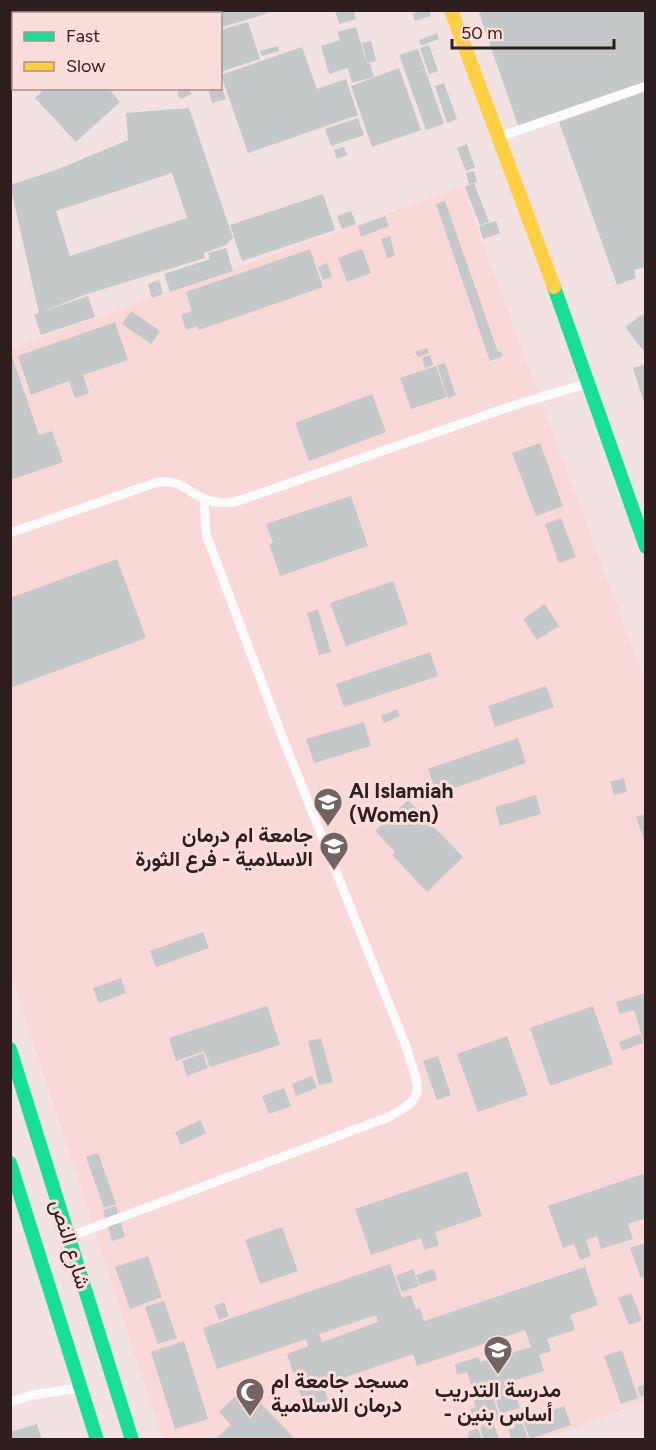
<svg xmlns="http://www.w3.org/2000/svg" width="656" height="1450" font-family="Figtree,Vazirmatn,sans-serif">
  <style>
    .built { fill: #f8d9d7 }
    .building { fill: #c5c8c8; fill-rule: evenodd }
    .lines { fill: none; stroke-linecap: round; stroke-linejoin: round }
    .lane { stroke: #fdfbfb; stroke-width: 9 }
    .fast { stroke: #16e098; stroke-width: 14 }
    .slow { stroke: #ffcf43; stroke-width: 14 }
    .labels { text-anchor: middle; dominant-baseline: central; stroke-width: 6; stroke-linejoin: round; paint-order: stroke }
    .poi-label { font-size: 21px; font-weight: bold; fill: #2e1e1d; stroke: #f9dddb; text-anchor: start }
    .street-label { font-size: 21px; fill: #2e1e1d; stroke: #f9dddb }
  </style>
  <rect width="100%" height="100%" fill="#f2e3e2"/>
  <path class="built" d="M462,187L645,682V1402L543,1439H163L11,975L10,349Z"/>
  <path class="building" d="M198,10H267L268,13L220,28V14H198Z
    M335,10H353L356,19L339,24Z
    M423,10H429L431,16L415,21L413,14Z
    M487,10H646V84L519,128L479,13Z
    M248,22L260,59L220,72V30Z
    M356,27L367,64L370,63L374,77L352,83L348,68L329,74L321,46L340,40L337,32Z
    M437,33L439,39L421,46L419,40Z
    M371,41L376,61L367,63L362,43Z
    M429,45L438,71L429,74L420,48Z
    M278,46L279,51L262,56L260,51Z
    M302,47L317,89L346,79L358,115L248,153L221,75Z
    M418,49L444,124L426,130L399,55Z
    M14,60V82L13,83L10,61Z
    M399,68L421,130L372,147L351,86Z
    M444,83L457,119L447,123L435,86Z
    M45,88H111L110,90L120,102L76,142L35,98Z
    M188,88L192,94L180,99L177,92Z
    M208,88H222L226,99L212,103Z
    M646,91V267L634,270L636,278L617,285L559,122Z
    M189,108L233,238L226,245L204,253L205,258L87,294L41,312L88,296L95,317L41,335L34,315L39,313L10,185L56,170L128,140L126,113ZM172,173L187,218L70,256L56,211Z
    M358,118L364,135L331,146L325,129Z
    M467,144L475,168L466,171L457,148Z
    M344,147L347,155L337,159L334,150Z
    M474,171L477,182L469,184L466,173Z
    M474,183L489,222L480,225L465,187Z
    M323,194L335,230L242,261L230,225Z
    M445,201L498,352L500,351L503,356L490,361L436,204Z
    M351,211L356,224L342,229L337,216Z
    M385,216L389,226L361,237L358,226Z
    M496,221L500,233L483,239L479,226Z
    M390,236L395,256L387,258L381,239Z
    M226,248L233,271L170,292L164,274L210,259L208,253Z
    M310,249L323,287L199,330L197,326L186,330L181,315L192,311L186,292Z
    M362,249L371,273L347,282L338,258Z
    M327,263L332,277L323,280L318,267Z
    M159,280L163,294L152,298L148,284Z
    M131,311L160,331L151,344L122,324Z
    M646,312V354L625,327Z
    M115,322L128,360L83,375L89,393L75,398L69,381L31,395L18,356Z
    M427,348L429,353L418,357L415,352Z
    M430,355L433,365L425,368L422,358Z
    M12,356L39,435L52,431L63,462L10,480Z
    M445,363L456,395L448,398L437,365Z
    M646,364V406H645L633,368Z
    M436,366L447,397L411,409L400,378Z
    M372,394L386,432L309,461L295,423Z
    M540,443L563,506L536,516L512,453Z
    M351,496L368,546L280,576L269,544L273,543L266,524Z
    M561,518L576,557L559,563L545,524Z
    M117,559L146,638L10,688V598Z
    M393,581L408,624L346,646L330,603Z
    M545,604L559,626L537,640L523,619Z
    M318,609L331,652L319,655L307,613Z
    M430,652L438,676L344,707L336,684Z
    M546,686L554,707L495,727L488,706Z
    M397,709L400,716L384,723L381,716Z
    M364,722L371,746L314,763L306,739Z
    M518,738L526,763L437,794L428,769Z
    M624,778L627,792L614,795L610,782Z
    M536,795L541,814L500,826L495,807Z
    M408,800L463,857L427,892L392,855L395,852L375,831Z
    M646,814V843H645L636,817Z
    M203,932L209,948L156,967L150,951Z
    M121,978L126,993L99,1003L93,988Z
    M646,993V1047H645L634,1010L620,1014L616,1002Z
    M267,1006L280,1045L210,1067L204,1051L176,1061L169,1038Z
    M593,1006L613,1064L550,1086L530,1028Z
    M640,1034L643,1043L622,1051L619,1042Z
    M507,1036L528,1095L478,1112L457,1054Z
    M321,1038L333,1082L319,1085L308,1041Z
    M203,1053L208,1068L187,1076L182,1061Z
    M438,1056L451,1095L437,1100L423,1061Z
    M312,1076L317,1088L296,1096L292,1084Z
    M284,1088L291,1106L269,1114L262,1096Z
    M200,1120L206,1133L181,1145L175,1132Z
    M98,1153L116,1204L104,1208L86,1157Z
    M467,1171L482,1216L435,1232L439,1245L425,1250L421,1238L371,1255L355,1209Z
    M646,1173V1218L628,1224L633,1239L601,1249L597,1236L586,1240L591,1256L580,1260L574,1244L563,1248L548,1206Z
    M116,1206L125,1237L112,1241L103,1210Z
    M282,1227L298,1271L260,1284L245,1240Z
    M646,1243V1277L641,1278L630,1248Z
    M148,1256L162,1297L130,1309L115,1267Z
    M390,1264L402,1298L411,1295L416,1310L420,1308L424,1321L585,1267L598,1305L570,1315L575,1330L547,1339L551,1351L539,1355L544,1371L512,1381L520,1408L500,1414L494,1392L475,1398L467,1372L457,1375L455,1364L479,1357L480,1362L531,1347L525,1330L417,1366L413,1354L323,1385L328,1400L305,1408L287,1354L308,1346L306,1339L217,1369L203,1328ZM376,1315L378,1322L322,1342L319,1334Z
    M413,1269L419,1286L402,1292L396,1276Z
    M434,1269L437,1280L420,1285L416,1275Z
    M631,1293L642,1320L629,1325L618,1298Z
    M164,1301L177,1338L158,1344L145,1307Z
    M224,1302L229,1316L219,1320L214,1306Z
    M184,1341L208,1419L175,1429L151,1352Z
    M622,1350L638,1398L621,1404L604,1356Z
    M646,1384V1396L641,1397L637,1387Z
    M245,1387L296,1440H214L231,1425L219,1412Z
    M492,1394L500,1419L476,1427L470,1409L476,1407L474,1400Z
    M564,1406L571,1425L530,1439L523,1420Z
    M519,1420L523,1425L528,1439L512,1440L508,1430L515,1428L513,1423Z
    M493,1422L499,1440H484L480,1427Z
    M37,1424L42,1440H10V1432Z
    M478,1428L482,1440H463L469,1437L468,1432Z"/>
  <g class="lines">
    <path class="lane" d="M499,137L646,86
      M10,533L158,482C190,478 194,508 235,502L512,406L585,384
      M71,1236L386,1118C429,1097 419,1090 407,1049L283,739L206,534L204,500
      M10,1402L33,1395L79,1388"/>
    <path class="fast" d="M30,14L40,10
      M554,287L646,547
      M10,1049L132,1440
      M10,1163L97,1440"/>
    <path class="slow" d="M451,10L554,287"/>
  </g>
  <defs>
    <g id="university-pin" transform="scale(1.5)"><path d="M0 17L-7.5 6A9.5 9.5 0 1 1 7.5 6Z" fill="#736362" stroke="#f9dddb"/><path d="M0-5L7-2L0 1L-7-2ZM-4 1L0 2.5L4 1V4Q0 6-4 4Z" fill="#fff"/></g>
    <g id="school-pin" transform="scale(1.5)"><path d="M0 17L-7.5 6A9.5 9.5 0 1 1 7.5 6Z" fill="#736362" stroke="#f9dddb"/><path d="M0-5L7-2L0 1L-7-2ZM-4 1L0 2.5L4 1V4Q0 6-4 4Z" fill="#fff"/></g>
    <g id="mosque-pin" transform="scale(1.5)"><path d="M0 17L-7.5 6A9.5 9.5 0 1 1 7.5 6Z" fill="#736362" stroke="#f9dddb"/><path d="M3.5-4.9A6 6 0 1 0 3.5 4.9A5 5 0 1 1 3.5-4.9Z" fill="#fff"/></g>
  </defs>
  <g fill-rule="evenodd">
    <use href="#university-pin" x="328" y="802"/>
    <use href="#school-pin" x="334" y="846"/>
    <use href="#school-pin" x="498" y="1350"/>
    <use href="#mosque-pin" x="250" y="1392"/>
  </g>
  <g class="labels">
    <g class="poi-label">
      <text x="349" y="790">Al Islamiah<tspan x="349" dy="24">(Women)</tspan></text>
      <text x="313" y="834" text-anchor="end">جامعة ام درمان<tspan x="313" dy="24">الاسلامية - فرع الثورة</tspan></text>
      <text x="271" y="1380">مسجد جامعة ام<tspan x="271" dy="24">درمان الاسلامية</tspan></text>
      <text x="498" y="1389" text-anchor="middle">مدرسة التدريب<tspan x="498" dy="24">- أساس بنين</tspan></text>
    </g>
    <g class="street-label">
      <text transform="translate(71 1244) rotate(73)">شارع النص</text>
    </g>
  </g>
  <rect width="656" height="1450" fill="none" stroke="#2e1e1d" stroke-width="24"/>
  <rect x="12" y="12" width="210" height="78" fill="#f9dddb" stroke="#a8918f" stroke-width="1.5"/>
  <rect x="24" y="32" width="30" height="9" fill="#16e098" stroke="#a8918f" stroke-width="1.5"/>
  <text x="66" y="42" font-size="18" fill="#2e1e1d">Fast</text>
  <rect x="24" y="62" width="30" height="9" fill="#ffcf43" stroke="#a8918f" stroke-width="1.5"/>
  <text x="66" y="72" font-size="18" fill="#2e1e1d">Slow</text>
  <path d="M452 39v9h162v-9" fill="none" stroke="#2e1e1d" stroke-width="3"/>
  <text x="461" y="39" font-size="18" fill="#2e1e1d" stroke="#f9dddb" stroke-width="4.5" paint-order="stroke">50 m</text>
</svg>
